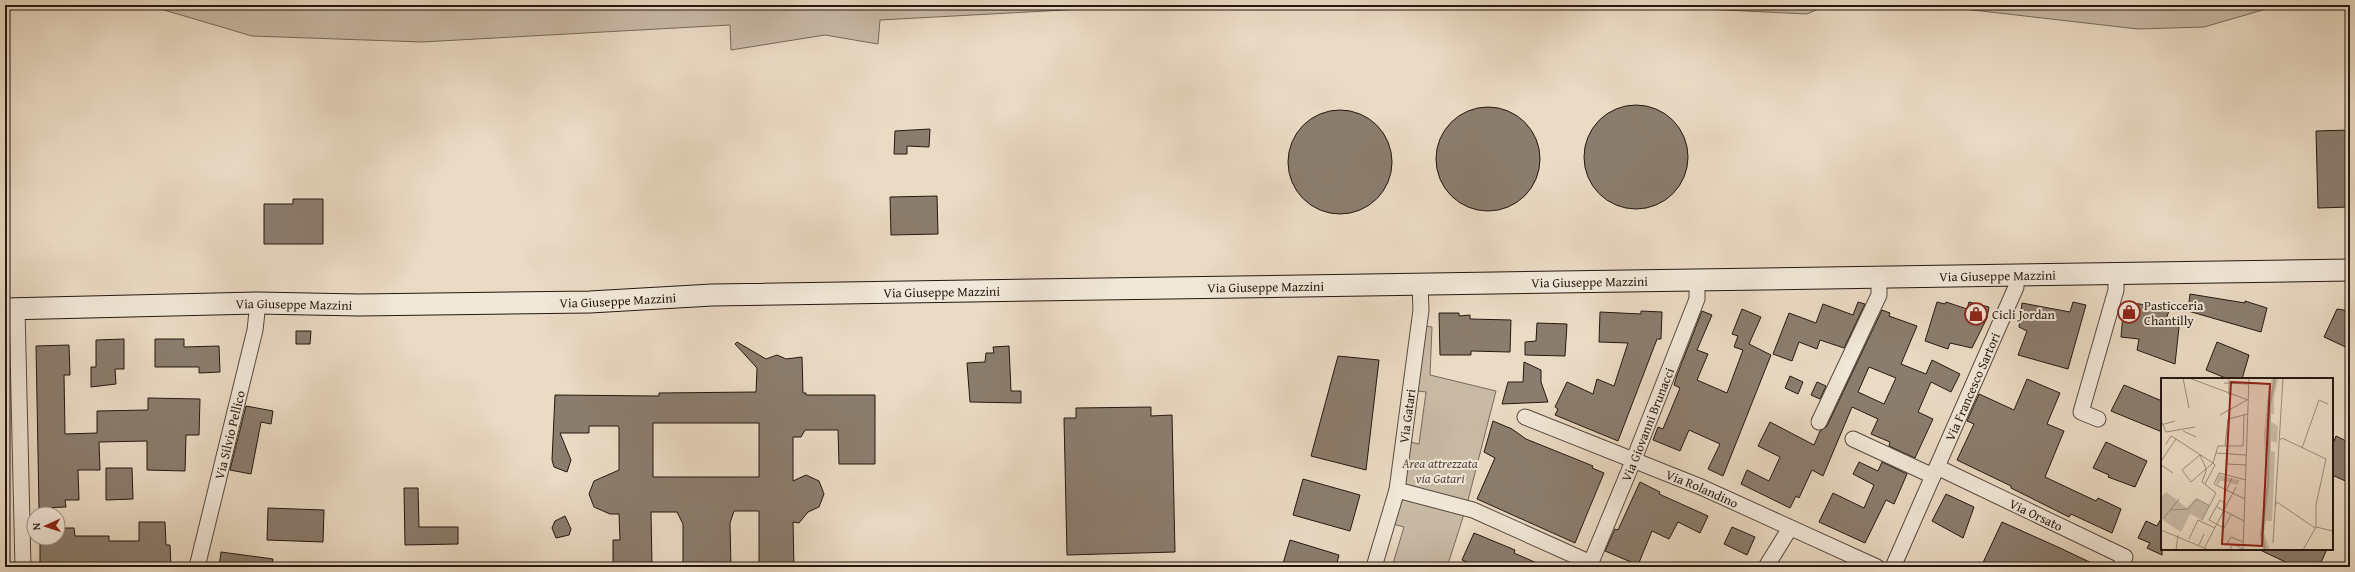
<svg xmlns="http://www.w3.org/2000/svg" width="2355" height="572" font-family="'Gentium Book Plus',serif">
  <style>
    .green { fill: #c9baa6; stroke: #76695c }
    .building { fill: #8b7d6e; stroke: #241811; fill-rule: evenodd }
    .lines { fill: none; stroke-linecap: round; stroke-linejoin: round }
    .street-casing { stroke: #56493e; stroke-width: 17 }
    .secondary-casing { stroke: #241811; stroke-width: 23 }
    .street { stroke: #f2e8d9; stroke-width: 15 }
    .secondary { stroke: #f2e8d9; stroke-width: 21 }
    .labels { text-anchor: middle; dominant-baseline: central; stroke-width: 4; stroke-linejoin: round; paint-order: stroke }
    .street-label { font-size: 13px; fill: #241811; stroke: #f2e8d9 }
    .poi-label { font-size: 13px; fill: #241811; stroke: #f2e8d9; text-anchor: start }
    .park-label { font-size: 13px; font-style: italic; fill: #56493e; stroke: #f2e8d9 }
    .inset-river { fill: none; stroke: #a79987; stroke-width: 2 }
    .inset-road { fill: none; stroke: #9b8d7c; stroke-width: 1 }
    .view { fill: #8f2418; fill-opacity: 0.15; stroke: #8f2418; stroke-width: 2 }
    .inset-edge { fill: none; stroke: #241811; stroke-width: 2 }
  </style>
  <rect width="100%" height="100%" fill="#ebdbc4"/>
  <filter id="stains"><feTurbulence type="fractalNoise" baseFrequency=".005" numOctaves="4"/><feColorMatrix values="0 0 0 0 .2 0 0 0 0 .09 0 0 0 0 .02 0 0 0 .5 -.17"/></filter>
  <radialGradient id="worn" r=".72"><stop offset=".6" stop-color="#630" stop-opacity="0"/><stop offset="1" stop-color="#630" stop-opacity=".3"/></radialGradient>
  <path class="green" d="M147,5H1157L880,20L878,44L825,35L731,50L730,25L422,42L252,36Z
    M1621,5H1827L1807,14Z
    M1929,5H2280L2204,27L2138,29Z
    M1425,326L1432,327L1430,375L1496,391L1466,508L1448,564L1454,567H1392L1404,527L1393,524L1410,442L1419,444L1426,392L1417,391Z"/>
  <path class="building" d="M1584 157a52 52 0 1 1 104 0a52 52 0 1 1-104 0Z
    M1436 159a52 52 0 1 1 104 0a52 52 0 1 1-104 0Z
    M1288 162a52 52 0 1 1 104 0a52 52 0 1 1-104 0Z
    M930,129L929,147L907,146V154H894L895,131Z
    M2350,130V207L2318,208L2316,131Z
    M937,196L938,234L891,235L890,197Z
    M293,199H323V244H264V204H293Z
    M2190,294L2245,303V301L2267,308L2261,332L2188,311Z
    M1858,302L1865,304L1844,348L1820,340L1817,349L1799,342L1792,361L1773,354L1789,313L1816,323L1823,304L1853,315Z
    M1937,302L1945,304L1946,302L1967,309L1969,302L1989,307L1987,318L1972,348L1950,343L1948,349L1925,341Z
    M2073,302L2086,305L2068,369L2018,355L2027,331L2019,327L2022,303L2070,312Z
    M2124,302L2170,308L2165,322L2179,327L2175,364L2137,350L2139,339L2121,337Z
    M1742,309L1761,317L1749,344L1771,355L1723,476L1708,469L1720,444L1689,430L1680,451L1653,440L1658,427L1663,429L1680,388L1674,385L1677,375L1702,311L1712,315L1697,350L1708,354L1697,380L1727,393L1743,350L1734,347L1738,336L1732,334Z
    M2337,309L2350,311V349L2324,337Z
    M1882,310L1890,313L1889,316L1917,326L1901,364L1926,374L1932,360L1960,374L1951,392L1931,382L1918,412L1933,419L1915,458L1889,446L1890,442L1871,434L1878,419L1852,407L1823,476L1812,470L1799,498L1796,496L1790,508L1741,484L1747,470L1769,481L1780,457L1758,446L1770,422L1814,445L1820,431L1827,426ZM1869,367L1896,378L1884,404L1858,392Z
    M1641,311L1662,312L1661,339H1657L1618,441L1555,415L1558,409L1555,407L1567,382L1593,394L1597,379L1614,386L1628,343L1599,342L1600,312L1641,314Z
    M1439,313H1459V316L1470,315V319L1511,320L1510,352L1471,351V355H1440Z
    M1537,323L1567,324L1565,356L1525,355V342L1536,341Z
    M296,331H311L310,344H296Z
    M124,339V369H115L116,384L91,387V367H96V340Z
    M155,339H184V347L219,346L220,372L199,373V367H155Z
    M737,342L766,359L777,355L786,359L802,357L803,393H806V395H875V464H839L838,430H805L801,437H793V481L806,475L819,481L824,494L819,507L808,512L799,523L793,522L794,567H759V511H734L730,523L731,567H683V524L677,512H651L652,567H613V540H620L619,514H610L594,507L589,494L594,481L619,470V428L618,426H589V433H560L571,460L567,472L554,467L552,460L555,395L659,396V393L756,392L757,368L735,344ZM653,423H759V477H653Z
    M2217,342L2249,355L2242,379H2228L2206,370Z
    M69,345L70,375H64L65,434L97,433V411L148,410V398L200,399L199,435H186L185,471L147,470V441L99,442L100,470H78L79,500H65L66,507L39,508L36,346Z
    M1009,346L1011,391H1021V403L970,402L967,363L985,362L986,353H994L993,347Z
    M1338,356L1379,360L1366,470L1311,456Z
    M1524,362L1541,370V382L1548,402L1502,404L1508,382H1523Z
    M1790,376L1803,382L1798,394L1785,388Z
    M2027,379L2060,393L2047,424L2064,431L2045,477L2096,501L2098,498L2121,509L2112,533L2071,514L2069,517L2011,488V486L1957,460L1974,424L1967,421L1979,394L2014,410Z
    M1817,382L1826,386L1820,399L1811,395Z
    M2124,385L2162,401V432L2111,411Z
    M246,406L273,411L271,424L261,422L251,474L230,470Z
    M1151,407V416L1172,415L1175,552L1067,555L1064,418H1076V408Z
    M1493,421L1512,429L1526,439L1593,466L1592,468L1604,473L1575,543L1477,499L1495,458L1484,452Z
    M2336,436L2350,443V483L2332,475V446Z
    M2106,442L2147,461L2135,487L2108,477L2109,475L2093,468Z
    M1859,462L1878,471L1882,462L1907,474L1894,504L1886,500L1865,543L1819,522L1833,493L1864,508L1874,485L1853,474Z
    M106,468H132L133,499L106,500Z
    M1303,479L1360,495L1350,531L1293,515Z
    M1640,482L1660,492L1659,494L1708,516L1700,533L1678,522L1669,539L1652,531L1638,565L1605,551L1615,529L1618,530Z
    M404,488H418L419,527H458V544L405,545Z
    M1946,494L1974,507L1963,538L1932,521Z
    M268,508L324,510L323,542L267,540Z
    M565,516L571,529L569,535L556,538L552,528L555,521Z
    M2162,517V555L2147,548L2150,543L2138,538L2146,521L2157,526Z
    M139,522H165L166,545H170L171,567H143V565L40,567V538H58V528H74L75,536H109V541H139Z
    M2002,522L2060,548L2100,567H1981Z
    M1732,527L1755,537L1747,555L1724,544Z
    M1474,533L1515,550L1514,553L1546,567H1479L1462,560Z
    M1290,540L1339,555L1336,567H1282Z
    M2258,549H2327L2319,567H2296Z
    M221,552L273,559L272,567H219Z"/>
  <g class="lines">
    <g class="street-casing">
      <g id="street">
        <path d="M17,309L23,567"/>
        <path id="s1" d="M1525,417L1701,487L1877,567"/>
        <path d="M2098,419L2081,412L2116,290V274"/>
        <path d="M1819,422L1879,295V277"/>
        <path d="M1853,439L1933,476"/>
        <path id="s2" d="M1937,467L2125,557L2120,567"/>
        <path d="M1397,490L1473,510L1591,563"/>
        <path id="s3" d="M197,567L255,330L258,303"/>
        <path id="s4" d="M1374,567L1397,490L1421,310L1420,285"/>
        <path id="s5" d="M1589,567L1634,459L1697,299V281"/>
        <path d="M1766,567L1790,528"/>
        <path id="s6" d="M1893,567L2016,287V275"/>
      </g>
    </g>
    <g class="secondary-casing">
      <g id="secondary">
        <path id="s7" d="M5,309L258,303L359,305L590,302L712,295L2350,270"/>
      </g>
    </g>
    <use href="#street" class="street"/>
    <use href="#secondary" class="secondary"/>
  </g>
  <defs>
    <g id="shop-ring" transform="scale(1.15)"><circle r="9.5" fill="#f2e8d9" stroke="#8f2418" stroke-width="1.5"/><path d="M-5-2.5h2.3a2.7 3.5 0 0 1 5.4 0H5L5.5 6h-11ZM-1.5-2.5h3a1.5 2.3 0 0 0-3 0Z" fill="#8f2418"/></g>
  </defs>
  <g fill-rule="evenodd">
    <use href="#shop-ring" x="2129" y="312"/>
    <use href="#shop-ring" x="1976" y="314"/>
  </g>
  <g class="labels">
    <g class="street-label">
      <text stroke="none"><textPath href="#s7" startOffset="1993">Via Giuseppe Mazzini</textPath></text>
      <text stroke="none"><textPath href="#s7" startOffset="1585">Via Giuseppe Mazzini</textPath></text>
      <text stroke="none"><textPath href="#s7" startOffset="1261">Via Giuseppe Mazzini</textPath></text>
      <text stroke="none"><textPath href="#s7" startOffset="937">Via Giuseppe Mazzini</textPath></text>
      <text stroke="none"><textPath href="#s7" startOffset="613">Via Giuseppe Mazzini</textPath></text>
      <text stroke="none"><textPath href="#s7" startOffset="289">Via Giuseppe Mazzini</textPath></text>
      <text stroke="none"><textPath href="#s6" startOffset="197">Via Francesco Sartori</textPath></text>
      <text stroke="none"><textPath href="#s4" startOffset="155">Via Gatari</textPath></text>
      <text stroke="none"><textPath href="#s5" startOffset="154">Via Giovanni Brunacci</textPath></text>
      <text stroke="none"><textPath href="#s3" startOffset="136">Via Silvio Pellico</textPath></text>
      <text stroke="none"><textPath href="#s1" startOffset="191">Via Rolandino</textPath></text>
      <text stroke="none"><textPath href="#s2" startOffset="110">Via Orsato</textPath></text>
    </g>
    <g class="poi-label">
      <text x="2144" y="305">Pasticceria<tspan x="2144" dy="15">Chantilly</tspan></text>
      <text x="1992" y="314">Cicli Jordan</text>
    </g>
    <g class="park-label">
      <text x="1440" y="463">Area attrezzata<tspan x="1440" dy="15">via Gatari</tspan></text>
    </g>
  </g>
  <g transform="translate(2161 378)">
    <rect width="172" height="172" fill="#ebdbc4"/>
    <path d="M111,0H117L113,20V36H110V44L117,48L116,65L110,63V73L114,74L111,143H105L103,155L109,172H102L99,157L105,99L103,56L106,23ZM58,96L68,100L82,103H78L77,107L65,103H59L57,107L55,105ZM5,114L26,130L35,120L48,128L41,142L29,136L20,154L3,143L0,138V119Z" fill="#c9baa6"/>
    <path class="inset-river" d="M104,172L101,156L107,106L109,26L114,0"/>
    <path class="inset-road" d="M22,0L28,30M28,0L87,22M63,5L88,6M68,17V0M59,37L86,22M0,42L5,54L34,49M0,47L14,43M22,53L35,59M119,62L121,60L165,81M5,66L10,58L15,61M64,68H82L83,36M141,70L158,22L167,26M55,75L85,77M66,76V86L85,87M0,83L15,61L52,85L57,68H64L67,41L87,36M0,87L12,95M65,113L71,100M84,121L53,106L58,95L85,102M66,127L59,122L48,142L63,150L70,137M114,128L116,124L154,150M56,129L83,143M10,132L27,131L36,121L49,128M2,141L18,121M41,142L55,115L41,104L45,93V91L44,88L39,77L21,92L30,104L39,96L45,91L52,85L54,87L44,106M155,149L172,153M0,152L48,172M28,161L37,142L54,150M112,165L122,0M66,166L70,159L82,164M38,167L43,156M44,169L75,109M15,172L17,157M69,172L72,166L82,171M82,172L88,0M142,172L155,149V127L165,81"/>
    <path class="view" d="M70,4L109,6L101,168L61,166Z"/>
    <rect width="172" height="172" class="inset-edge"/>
  </g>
  <rect width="2355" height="572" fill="none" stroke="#ebdbc4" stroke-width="20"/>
  <rect x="6" y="6" width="2343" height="560" fill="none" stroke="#241811" stroke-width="2"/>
  <rect x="10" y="10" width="2335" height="552" fill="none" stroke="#241811"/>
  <g transform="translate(46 526) rotate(267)"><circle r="19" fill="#f2e8d9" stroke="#a09589"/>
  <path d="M0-3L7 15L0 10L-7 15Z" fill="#8f2418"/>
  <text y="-6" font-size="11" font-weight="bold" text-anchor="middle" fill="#241811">N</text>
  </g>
  <rect width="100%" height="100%" filter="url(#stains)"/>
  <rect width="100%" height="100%" fill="url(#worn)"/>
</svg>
